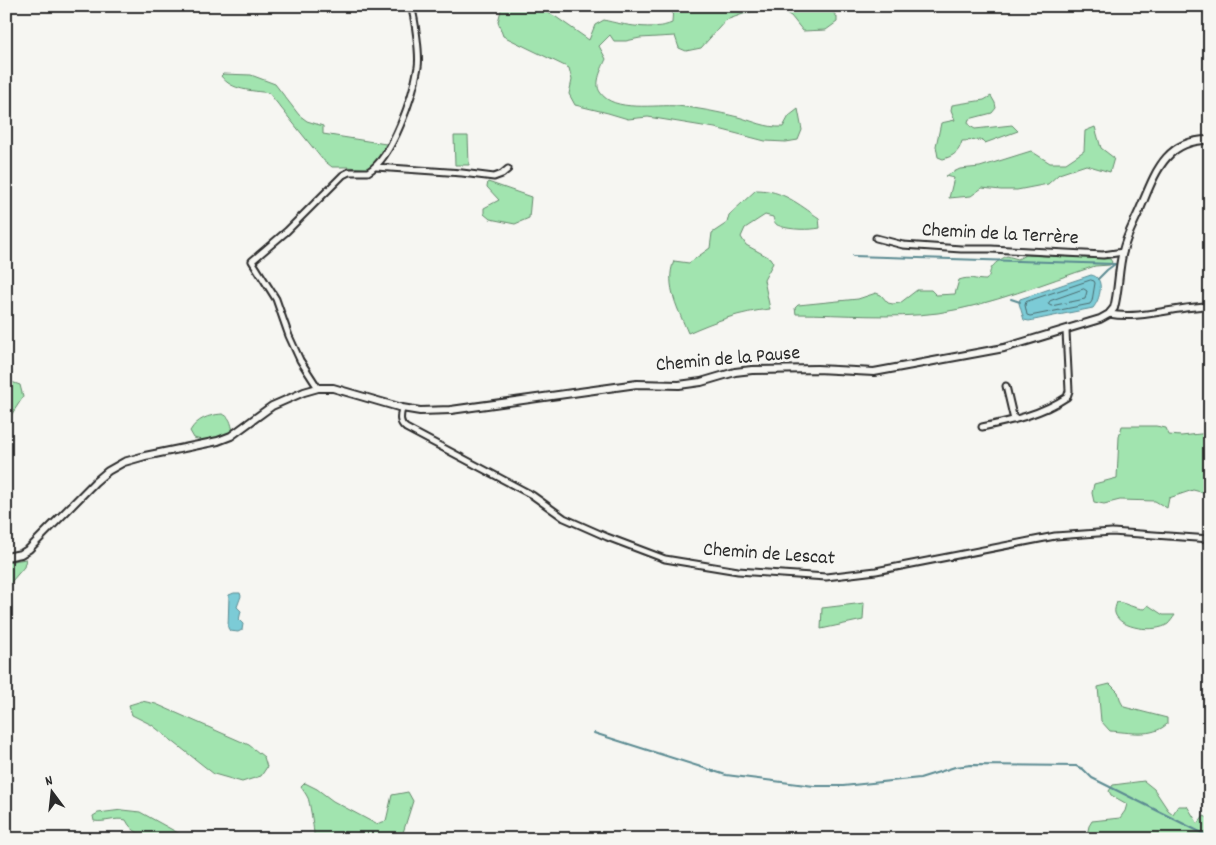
<svg xmlns="http://www.w3.org/2000/svg" width="1216" height="845" font-family="Dekko,sans-serif">
  <style>
    .green { fill: #a1e4af; stroke: #66886d }
    .water { fill: #7bcbd6; stroke: #5b8b92 }
    .lines { fill: none; stroke-linecap: round; stroke-linejoin: round }
    .shore { stroke: #4b6b6f; stroke-width: 1 }
    .stream { stroke: #5b8b92; stroke-width: 2 }
    .minor-casing { stroke: #2b2b2b; stroke-width: 9 }
    .tertiary-casing { stroke: #2b2b2b; stroke-width: 10 }
    .minor { stroke: #f6f6f2; stroke-width: 5 }
    .tertiary { stroke: #f6f6f2; stroke-width: 6 }
    .labels { text-anchor: middle; dominant-baseline: central; stroke-width: 5; stroke-linejoin: round; paint-order: stroke }
    .street-label { font-size: 20px; fill: #2b2b2b; stroke: #f6f6f2 }
  </style>
  <rect width="100%" height="100%" fill="#f6f6f2"/>
  <filter id="ink" filterUnits="userSpaceOnUse"><feTurbulence type="fractalNoise" baseFrequency=".02" numOctaves="2"/><feDisplacementMap in="SourceGraphic" scale="10" xChannelSelector="R" yChannelSelector="G"/><feConvolveMatrix kernelMatrix="1 2 1 2 8 2 1 2 1" color-interpolation-filters="sRGB"/></filter>
  <g filter="url(#ink)">
    <path class="green" d="M502,6H535L556,17L589,40L595,25L604,20C623,25 654,31 672,23L673,6H811L833,12L837,17V22L826,30L803,31L791,16L781,10L749,12L726,20L701,48L686,51L679,48L675,36L640,38L626,41H614L610,35L599,46L606,59C602,68 594,83 600,92C613,113 657,104 677,106C697,108 718,112 738,117C753,121 766,128 783,127L789,116L798,109L802,130L798,140L786,142L765,141L715,128L648,117L628,119L608,113L575,105L569,94L572,80L569,68L503,36L498,22Z
      M223,74L251,75L275,84L299,115L307,121L323,126V134L386,144L375,164L369,169L348,167H332L322,159L269,93C251,90 232,91 221,76Z
      M991,96L995,103L996,108L992,113L969,119L968,122L970,126L975,129L1012,125L1018,131L985,143L982,140L962,141C959,152 954,156 943,159L938,157L936,146L941,123L955,120L951,110L952,105L984,100Z
      M1095,127L1101,148L1114,158L1110,172L1086,165L1059,174L1048,184L1017,190H1001L982,188L971,196L949,198L954,178L945,176L960,169L980,167L1031,151L1050,163H1066L1084,151L1085,131Z
      M454,136H468L469,165H455Z
      M488,182L531,197L529,218L515,224L490,219L484,214V208L499,200L487,187Z
      M756,190C783,190 798,204 819,218L820,228C810,230 790,230 780,226C775,225 774,221 773,217L765,215L745,228L741,237L746,245L770,258L773,263L764,280L770,309C740,312 715,321 688,333C679,311 664,285 674,261L689,263L710,248L712,233L727,223L729,215Z
      M1025,255L1110,259L1112,262L1110,265L1095,266C1044,283 991,305 938,313C891,319 843,314 796,314L795,308L798,305L858,299L876,293L881,295L888,303L893,304L900,303L917,290H931L936,295L955,294L959,280C970,276 975,280 986,280C990,276 989,274 991,269C994,263 1001,259 1007,256L1018,259Z
      M6,380L20,385L23,397L6,423Z
      M222,414C230,416 231,423 233,431C221,436 206,443 194,438L190,431C197,419 208,415 222,414Z
      M1122,426H1156L1166,428L1169,435L1181,436L1210,433V490L1205,493L1193,490L1169,498L1167,508L1155,501L1120,500L1104,504L1094,502L1092,493L1094,484L1117,478L1119,437Z
      M26,559L24,567L6,588V562Z
      M1117,602C1126,603 1135,609 1145,609L1148,605L1163,615H1175C1173,618 1170,622 1168,624C1156,633 1119,629 1115,613C1114,610 1116,605 1117,602Z
      M864,603L863,620L821,629L822,608Z
      M1110,684L1118,692L1121,702L1124,707L1167,718V724C1152,738 1129,732 1110,731L1101,721L1098,687Z
      M142,701L156,704L249,745L264,757L267,767L261,776L242,782L214,774L152,725L132,715L129,705Z
      M1144,781L1154,789L1168,810L1173,814L1178,806H1187L1198,824L1204,816L1210,819V839H1086L1089,826L1092,821L1120,818L1125,811L1127,804L1111,795L1109,791L1113,785Z
      M305,783L317,789L333,801L376,824L386,821L392,795L408,792L413,801L401,839H314C315,835 310,803 308,798C306,794 303,790 301,787Z
      M122,810L140,812L189,839C168,839 137,843 126,820C115,817 105,823 94,821L93,816L98,813Z"/>
    <path class="water" d="M1091,275C1106,277 1100,300 1093,308L1029,321L1024,320L1019,303L1020,299Z
      M234,593H240L241,596L237,607L241,611L239,620L243,624L242,630L238,632L230,631L228,628L229,595Z"/>
    <g class="lines">
      <path class="shore" d="M1091,280L1094,281L1095,283L1092,301L1090,304L1030,316L1027,315L1025,305L1026,302Z
        M1084,289L1087,291L1085,299L1051,306L1048,304L1050,301Z"/>
      <path class="stream" d="M853,256L1115,264L1107,270L1098,279
        M1011,299L1020,302
        M594,733L726,775L814,786H843L920,778L955,767L971,765L1076,766L1083,769L1092,778L1210,837"/>
      <g class="minor-casing">
        <path id="minor" d="M376,167L462,173L494,177L502,174L508,169
          M876,238L903,245L961,249H991L1103,255L1123,252
          M1109,314C1143,320 1176,306 1210,306
          M1006,386L1014,420
          M318,388L300,360L289,336L276,299L252,261L287,231L343,175L349,172H368C393,157 413,96 418,67C420,54 415,19 411,6
          M402,408C400,417 399,423 406,428L532,495L564,518L607,537L665,559L738,571L826,577L876,571L1055,536L1112,532L1210,539
          M982,427C1011,421 1042,414 1067,397L1069,391L1066,331"/>
      </g>
      <g class="tertiary-casing">
        <path id="tertiary" d="M6,557L21,554L29,549L95,482L108,471L124,462L145,456L218,441L231,436L272,406L304,392L318,388H333L402,408L420,411L451,410L637,384L679,385L701,382L735,372L752,370L817,369L874,372L1004,348L1100,319L1109,314L1114,308C1119,289 1118,270 1123,251C1126,237 1134,223 1140,209C1155,174 1165,139 1210,140"/>
      </g>
      <use href="#minor" class="minor"/>
      <use href="#tertiary" class="tertiary"/>
    </g>
  </g>
  <g class="labels">
    <g class="street-label">
      <text transform="translate(1000 235) rotate(3)">Chemin de la Terrère</text>
      <text transform="translate(728 360) rotate(-5)">Chemin de la Pause</text>
      <text transform="translate(769 555) rotate(4)">Chemin de Lescat</text>
    </g>
  </g>
  <rect width="1216" height="845" fill="none" stroke="#f6f6f2" stroke-width="25"/>
  <rect x="12" y="12" width="1191" height="820" fill="none" stroke="#2b2b2b" stroke-width="2" filter="url(#ink)"/>
  <g transform="translate(52 792) rotate(345)" stroke="#f6f6f2" stroke-width="4" paint-order="stroke">
  <path d="M0-4L9 19L0 12L-9 19Z" fill="#2b2b2b"/>
  <text y="-8" font-size="14" font-weight="bold" text-anchor="middle" fill="#2b2b2b">N</text>
  </g>
</svg>
